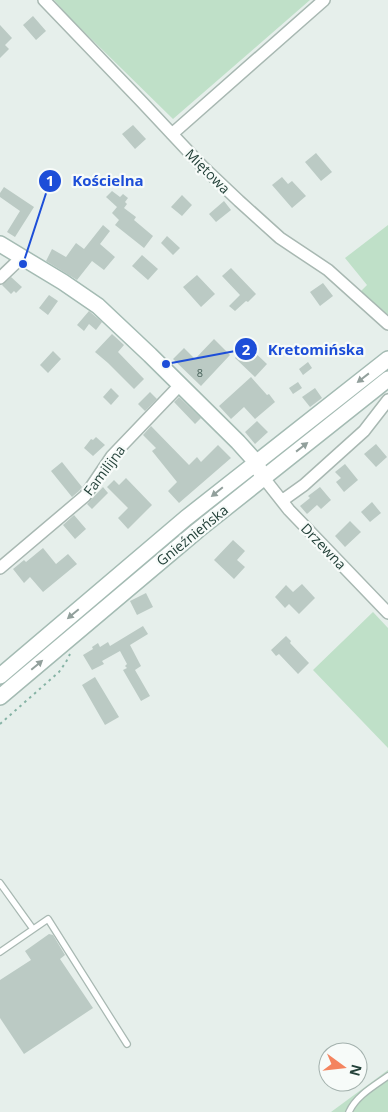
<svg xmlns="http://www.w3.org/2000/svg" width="388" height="1112" font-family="'Open Sans',sans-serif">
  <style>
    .green { fill: #bfe0c8 }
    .building { fill: #bbcac4 }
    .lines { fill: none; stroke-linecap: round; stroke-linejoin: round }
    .lane-casing { stroke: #a8b8b2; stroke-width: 8 }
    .street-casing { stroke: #a8b8b2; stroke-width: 14 }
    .secondary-casing { stroke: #a4bbb3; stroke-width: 18 }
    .path { stroke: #86b3a5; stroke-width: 2; stroke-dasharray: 2.5 4; stroke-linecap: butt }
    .lane { stroke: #fff; stroke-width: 5.5 }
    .street { stroke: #fff; stroke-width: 11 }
    .secondary { stroke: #fff; stroke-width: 15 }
    .oneway { fill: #92a09c }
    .labels { text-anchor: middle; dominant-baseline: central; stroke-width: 4.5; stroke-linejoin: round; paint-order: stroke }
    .number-label { font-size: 11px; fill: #4a645c }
    .street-label { font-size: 14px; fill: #24423a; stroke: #f7fbf9 }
    .leader { fill: none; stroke: #1d4ed8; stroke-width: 2 }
    .callout-dot { fill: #1d4ed8; stroke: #f7fbf9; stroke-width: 2 }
    .mark-label { font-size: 15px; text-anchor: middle; font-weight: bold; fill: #fff }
    .callout-label { font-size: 15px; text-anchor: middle; font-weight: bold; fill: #1d4ed8; stroke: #f7fbf9; stroke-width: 4.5; stroke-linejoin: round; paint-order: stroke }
  </style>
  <rect width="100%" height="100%" fill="#e6efeb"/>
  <path class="green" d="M54,0H310L173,119L70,18Z
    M388,225V315L361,291L367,285L345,258Z
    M373,612L388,628V748L313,670Z
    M388,1070V1112H331Z"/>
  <path class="building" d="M33,16L46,31L36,40L23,25Z
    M0,25L12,38L5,45L9,49L0,58Z
    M133,125L146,139L135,149L122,134Z
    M316,153L332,172L321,181L305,162Z
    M282,177L288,184L292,181L306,196L292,208L272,185Z
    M4,187L34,207L15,237L7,232L20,211L0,197V193Z
    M112,191L120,197L123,194L128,198L125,202L127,204L124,208L136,217L134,220L153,236L144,248L115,225L119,220L112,213L117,207L106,197Z
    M182,195L192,205L182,216L171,207Z
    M224,201L231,210L216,222L209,214Z
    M103,225L110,231L100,244L115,257L104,270L92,261L77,280L46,261L52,249L66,257L76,243L84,249Z
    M167,236L180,248L173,255L161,243Z
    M142,255L158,269L148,280L132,266Z
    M231,268L256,294L248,302L246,301L235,311L229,306L240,295L222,276Z
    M197,275L215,294L201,307L183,287Z
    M11,277L22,287L16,293L14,291L11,294L2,285Z
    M323,283L333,296L320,306L310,292Z
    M49,295L58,301L48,315L39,308Z
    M89,311L102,322L96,330L89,324L84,331L77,325Z
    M112,334L124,345L118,352L144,379L134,389L108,363L95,352Z
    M214,339L230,355L201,386L173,359L184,348L195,359Z
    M247,345L267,364L255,377L235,358Z
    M53,351L61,359L48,373L40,365Z
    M308,362L312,368L303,375L299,369Z
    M251,377L267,395L269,394L275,402L255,419L244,407L231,419L219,406Z
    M298,382L302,388L293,394L289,388Z
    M111,388L119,396L111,405L103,397Z
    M315,388L322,398L310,407L302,397Z
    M150,392L157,399L145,411L138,404Z
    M179,397L201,418L195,424L174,402Z
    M257,421L268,432L255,444L245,432Z
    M151,426L189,465L197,457L201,462L218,445L231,458L179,503L168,491L177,482L152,451L156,448L143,435Z
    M96,437L105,445L93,456L84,448L91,439L93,440Z
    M376,444L387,457L376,467L364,454Z
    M62,462L82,487L79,491L72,497L51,471Z
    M345,464L358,480L344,492L336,482L341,478L335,472Z
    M126,478L152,505L128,529L118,518L128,508L107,487L114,480L119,485Z
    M103,487L108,493L92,509L87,504Z
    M320,487L331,500L321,509L317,505L307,514L300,506L310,498L308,496Z
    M372,502L381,513L370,522L361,512Z
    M74,515L86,529L75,539L63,525Z
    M350,521L361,532L345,547L335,536Z
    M233,540L245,551L237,560L245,567L234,579L214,560Z
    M43,548L56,564L68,554L77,564L43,592L30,577L24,583L13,569L24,560L26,562Z
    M302,584L315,598L299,614L289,604L285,608L275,597L286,585L293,592Z
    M146,593L153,607L137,615L130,601Z
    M143,626L148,634L130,645L141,666L135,670L150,696L141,701L123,670L127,668L125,666L127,664L120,651L102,661L104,664L92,670L83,655L93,649L92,647L98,643L100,647L108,642L110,646Z
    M286,636L291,641L290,643L309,663L298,674L279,654L276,656L271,650Z
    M95,677L119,717L105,725L82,685Z
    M49,934L53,935L65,955L60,959L93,1008L24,1054L0,1018V980L31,960L25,951Z"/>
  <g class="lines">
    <g class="lane-casing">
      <path id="lane" d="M0,883L33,929
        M0,952L48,919L127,1044
        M349,1112C356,1096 374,1086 388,1076"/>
    </g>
    <g class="street-casing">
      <path id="street" d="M44,0L142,102L202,166L239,201L280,238L328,270L388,324
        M172,134L324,0
        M0,278L22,257
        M263,477L289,510L388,613
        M283,500L304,485L364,431L388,400
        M0,568L85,496L112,456L180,385"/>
    </g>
    <g class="secondary-casing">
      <path id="secondary" d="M0,244L63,282L98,306L150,355L238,442L256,462L260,471
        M0,676L186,518L388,359
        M0,697L198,530L388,379"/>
    </g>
    <path class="path" d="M0,724L59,672L66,662L70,654"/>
    <use href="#lane" class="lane"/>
    <use href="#street" class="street"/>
    <use href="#secondary" class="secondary"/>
  </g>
  <defs><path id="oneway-solid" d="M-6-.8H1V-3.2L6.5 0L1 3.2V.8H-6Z" transform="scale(1.25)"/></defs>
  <g class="oneway">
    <use href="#oneway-solid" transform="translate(363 378) rotate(142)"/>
    <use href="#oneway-solid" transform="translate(302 447) rotate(-38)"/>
    <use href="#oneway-solid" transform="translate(217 492) rotate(141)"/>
    <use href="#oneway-solid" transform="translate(73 614) rotate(140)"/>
    <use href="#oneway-solid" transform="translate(37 665) rotate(-40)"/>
  </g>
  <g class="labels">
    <g class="number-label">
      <text x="200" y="372">8</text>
    </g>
    <g class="street-label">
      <text transform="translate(208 171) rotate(45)">Miętowa</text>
      <text transform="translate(104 470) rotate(-53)">Familijna</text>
      <text transform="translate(192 535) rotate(-39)">Gnieźnieńska</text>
      <text transform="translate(324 546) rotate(46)">Drzewna</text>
    </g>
  </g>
  <path class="leader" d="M23 264L50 181M166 364L246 349"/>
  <g class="callout-dot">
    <circle cx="23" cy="264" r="5"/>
    <circle cx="166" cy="364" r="5"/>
    <circle cx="50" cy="181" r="12"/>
    <circle cx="246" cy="349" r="12"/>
  </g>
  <g class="mark-label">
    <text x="50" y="186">1</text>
    <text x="246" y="355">2</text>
  </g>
  <g class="callout-label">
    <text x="108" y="186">Kościelna</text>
    <text x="316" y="355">Kretomińska</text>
  </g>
  <g transform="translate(343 1067) rotate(105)"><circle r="24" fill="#f7fbf9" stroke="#a3b1ad"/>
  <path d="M0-4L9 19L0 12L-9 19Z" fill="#f4845f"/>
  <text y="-8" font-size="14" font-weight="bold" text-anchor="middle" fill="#24423a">N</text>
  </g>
</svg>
